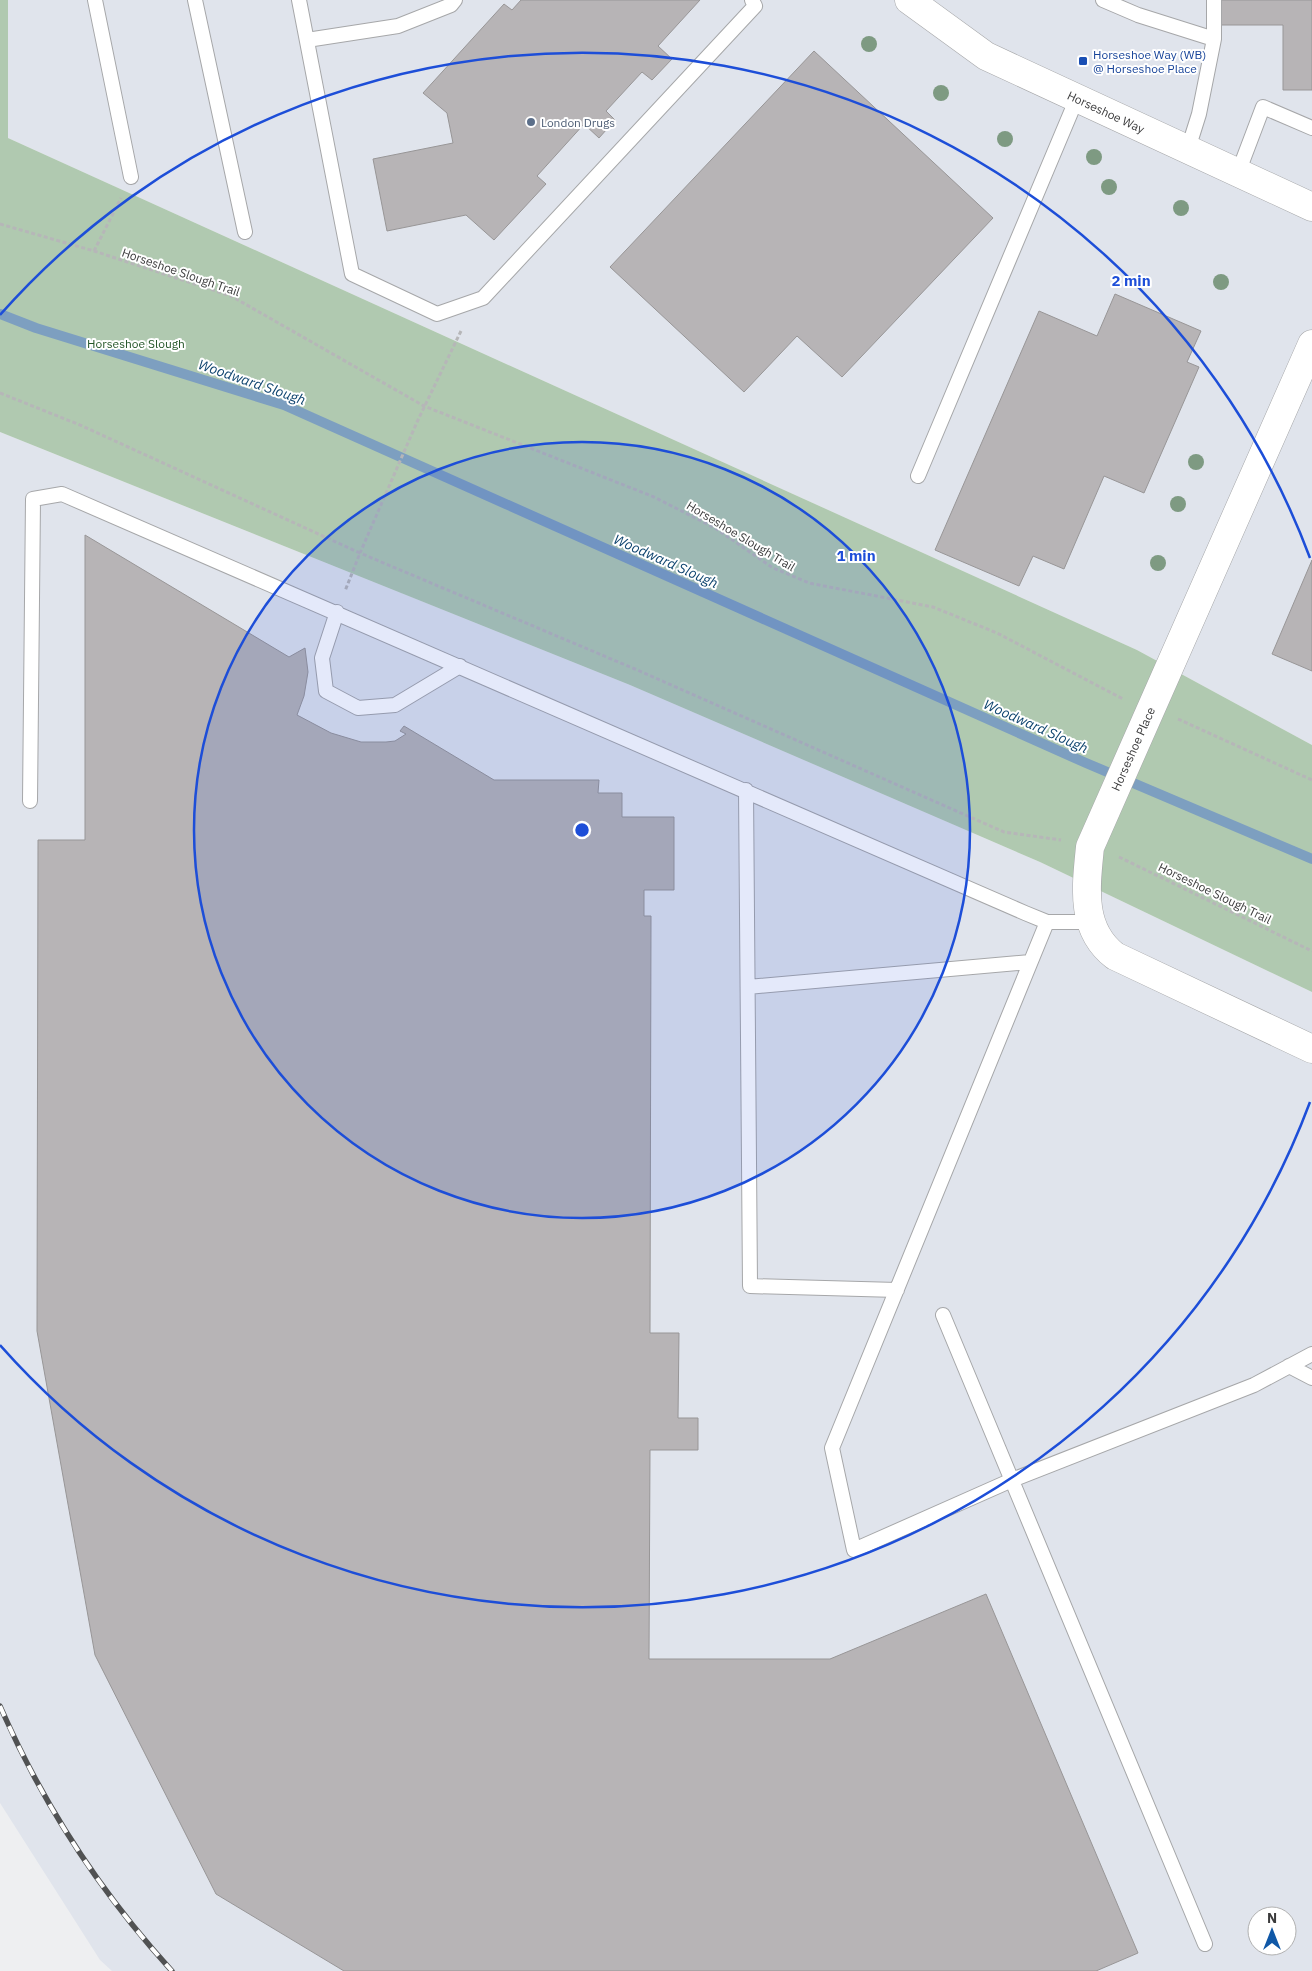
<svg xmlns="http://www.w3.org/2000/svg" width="1312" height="1971" font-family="'IBM Plex Sans',sans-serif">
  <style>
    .built { fill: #e0e4ec; fill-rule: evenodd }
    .green { fill: #b0c9b0 }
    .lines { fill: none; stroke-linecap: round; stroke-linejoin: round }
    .stream { stroke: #7d9fc0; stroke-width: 10 }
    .building { fill: #b7b4b6; stroke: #989697 }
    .lane-casing { stroke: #a6a7a9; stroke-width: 16 }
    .street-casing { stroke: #a6a7a9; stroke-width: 29 }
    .path { stroke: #b6b6b8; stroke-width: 3; stroke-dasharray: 4 2.5; stroke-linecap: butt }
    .lane { stroke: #fff; stroke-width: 14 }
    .street { stroke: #fff; stroke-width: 28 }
    .rail-casing { stroke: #515253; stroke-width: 5.5 }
    .rail { stroke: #fff; stroke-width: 4; stroke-dasharray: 11; stroke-linecap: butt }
    .tree { fill: #7e9a82 }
    .ring { fill: none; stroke: #1d4ed8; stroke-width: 2.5 }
    .transit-dot { fill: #1a4fb4; stroke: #fff; stroke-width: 2 }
    .service-dot { fill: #5c6f8a; stroke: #fff; stroke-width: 2 }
    .labels { text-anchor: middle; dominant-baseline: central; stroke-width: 4; stroke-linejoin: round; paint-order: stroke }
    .transit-label { font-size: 12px; fill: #164399; stroke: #fff; text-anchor: start }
    .street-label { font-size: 12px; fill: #3b3b3c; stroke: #fff }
    .service-label { font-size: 12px; fill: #4e5e75; stroke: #fff; text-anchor: start }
    .park-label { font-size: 12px; fill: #235527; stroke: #fff }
    .water-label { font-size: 14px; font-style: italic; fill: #0d436e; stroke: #fff }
    .centre { fill: #1d4ed8; stroke: #fff; stroke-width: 2.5 }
    .ring-label { font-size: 15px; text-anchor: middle; font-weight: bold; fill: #1d4ed8; stroke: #fff; stroke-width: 4; stroke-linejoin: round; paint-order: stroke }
  </style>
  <rect width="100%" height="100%" fill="#eeeff1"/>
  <path class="built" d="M8,0H1312V745L1137,650L8,138Z
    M0,432L630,685L1040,862L1312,992V1971H112L100,1960L0,1803ZM1257,1916H1287V1946H1257Z"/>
  <path class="green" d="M0,0H8V138L1137,650L1312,745V992L1040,862L630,685L0,432Z"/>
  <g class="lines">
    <path class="stream" d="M0,314L36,328L284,405L1086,763L1312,859"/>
  </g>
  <path class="building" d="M521,0H700L658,46L672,59L652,80L642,72L606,111L615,120L599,138L584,124L537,176L546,184L494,240L466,215L387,231L373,159L453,143L447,113L423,93L504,4L512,10Z
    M1221,0H1312V90H1283V25H1221Z
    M814,51L993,218L842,377L797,336L744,392L610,267Z
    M1115,294L1201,331L1187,362L1199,367L1144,493L1104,476L1064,569L1033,556L1019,586L935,550L1039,311L1097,336Z
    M85,535L289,657L305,648L308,672L304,696L297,715L331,733L361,742H386L395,741L406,734L400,731L404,726L494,780H599L598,793H622V817H674V890H644V916H651L650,1333H679L678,1418H698V1450H650L649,1659H830L986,1594L1138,1953L1096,1971H344L216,1894L95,1655L37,1331L38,840H85Z
    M1312,560V671L1272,654Z"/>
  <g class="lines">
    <g class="lane-casing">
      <path id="lane" d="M95,0L131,177
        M195,0L245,232
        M299,0L352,274L437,314L483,298L755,6L752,0
        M1103,0L1138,15L1214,39
        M307,40L398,26L451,5L455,0
        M1188,149L1199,114L1214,39V0
        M1238,173L1263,107L1312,128
        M918,476L1077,98
        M337,612L322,658L326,691L358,708L395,705L460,666
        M746,790L750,1286L897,1290
        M30,801L33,499L62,494L1025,913L1047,922H1091
        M1047,922L832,1448L854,1550L1012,1480L1254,1385L1312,1354
        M748,987L1030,962
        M943,1315L1205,1944
        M1289,1366L1312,1378"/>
    </g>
    <g class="street-casing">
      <path id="street" d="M909,0L986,56L1312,207
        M1312,344L1090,847C1086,887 1080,929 1115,956L1312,1049"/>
    </g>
    <path class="path" d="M0,224L94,251L231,296L424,406L654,497L715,528L773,568L809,583L933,607L997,633L1123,699
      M94,251L121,198
      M461,331L417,422L360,553L635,669L1004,832L1061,840
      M0,393L80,425L360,553L345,591
      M1178,719L1312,780
      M1119,857L1312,951"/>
    <use href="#lane" class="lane"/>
    <use href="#street" class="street"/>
    <g class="rail-casing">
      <path id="rail" d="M0,1706C43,1805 100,1892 172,1971"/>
    </g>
    <use href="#rail" class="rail"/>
  </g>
  <g class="tree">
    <circle cx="869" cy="44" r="8"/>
    <circle cx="941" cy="93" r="8"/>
    <circle cx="1005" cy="139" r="8"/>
    <circle cx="1094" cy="157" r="8"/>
    <circle cx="1109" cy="187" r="8"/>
    <circle cx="1181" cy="208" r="8"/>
    <circle cx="1221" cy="282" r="8"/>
    <circle cx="1196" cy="462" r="8"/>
    <circle cx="1178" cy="504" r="8"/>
    <circle cx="1158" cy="563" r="8"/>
  </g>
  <circle cx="582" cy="830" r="388" fill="#1d4ed8" fill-opacity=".12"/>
  <g class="ring">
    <circle cx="582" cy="830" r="388"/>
    <path d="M1310 1102A777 777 0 0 1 0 1345M0 315A777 777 0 0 1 1310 558"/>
  </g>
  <rect class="transit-dot" x="1078" y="56" width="10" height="10" rx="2.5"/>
  <circle class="service-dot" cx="531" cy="122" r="5"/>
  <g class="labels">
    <g class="transit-label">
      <text x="1093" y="54">Horseshoe Way (WB)<tspan x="1093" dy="14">@ Horseshoe Place</tspan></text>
    </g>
    <g class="street-label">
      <text transform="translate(1106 112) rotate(25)">Horseshoe Way</text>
      <text transform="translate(181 272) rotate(19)">Horseshoe Slough Trail</text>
      <text transform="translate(741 536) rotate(31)">Horseshoe Slough Trail</text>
      <text transform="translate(1133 749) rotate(-66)">Horseshoe Place</text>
      <text transform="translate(1215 893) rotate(26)">Horseshoe Slough Trail</text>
    </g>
    <g class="service-label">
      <text x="541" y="122">London Drugs</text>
    </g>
    <g class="park-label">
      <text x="136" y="343">Horseshoe Slough</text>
    </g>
    <g class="water-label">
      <text transform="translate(252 382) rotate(19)">Woodward Slough</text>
      <text transform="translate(666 561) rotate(24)">Woodward Slough</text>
      <text transform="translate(1036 726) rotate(24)">Woodward Slough</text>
    </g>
  </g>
  <circle cx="582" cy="830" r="8" class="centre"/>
  <g class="ring-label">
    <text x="1131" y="286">2 min</text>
    <text x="856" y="561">1 min</text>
  </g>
  <g transform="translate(1272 1931)"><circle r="24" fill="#ffffff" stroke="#b1b1b1"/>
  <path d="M0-4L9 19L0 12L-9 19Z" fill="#1058a7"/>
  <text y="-8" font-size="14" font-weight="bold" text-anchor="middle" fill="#3b3b3c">N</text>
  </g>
</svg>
